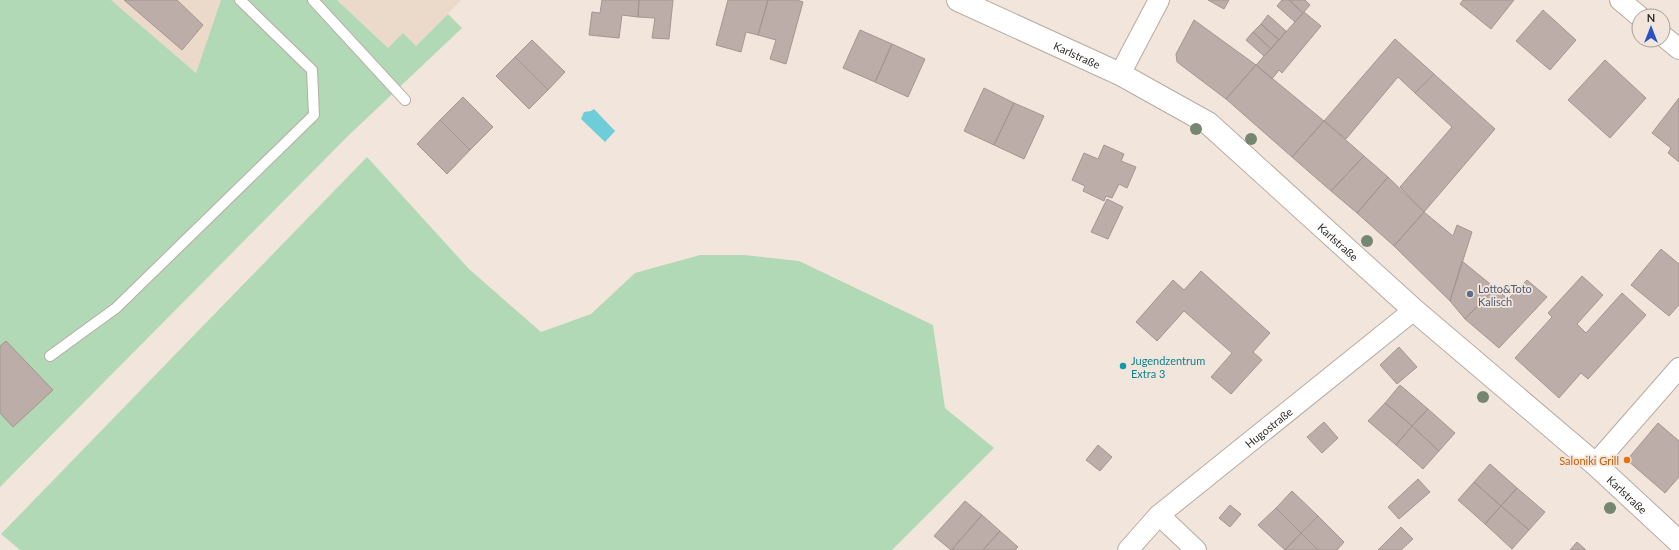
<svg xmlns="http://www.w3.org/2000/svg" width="1679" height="550" font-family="Lato,sans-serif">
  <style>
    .built { fill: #ebd9ca }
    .green { fill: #b1d9b5 }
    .water { fill: #6ecdd8 }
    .building { fill: #bcada8; stroke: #a49590 }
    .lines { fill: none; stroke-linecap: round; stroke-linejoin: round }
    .lane-casing { stroke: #b7aba2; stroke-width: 12 }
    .street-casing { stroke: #b7aba2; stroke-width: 22 }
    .secondary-casing { stroke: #b7aba2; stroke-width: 24 }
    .lane { stroke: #fff; stroke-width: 10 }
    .street { stroke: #fff; stroke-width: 20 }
    .secondary { stroke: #fff; stroke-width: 22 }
    .tree { fill: #768771 }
    .service-dot { fill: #5c6f8a; stroke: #f2e6dc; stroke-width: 1.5 }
    .culture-dot { fill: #0f9aa8; stroke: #f2e6dc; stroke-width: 1.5 }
    .food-dot { fill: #e8710a; stroke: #f2e6dc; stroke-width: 1.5 }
    .labels { text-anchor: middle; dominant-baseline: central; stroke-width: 3.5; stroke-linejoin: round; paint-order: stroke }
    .street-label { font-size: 11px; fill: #302c28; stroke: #f2e6dc }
    .service-label { font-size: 11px; fill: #4e5e75; stroke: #f2e6dc; text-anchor: start }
    .culture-label { font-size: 11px; fill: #0d838f; stroke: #f2e6dc; text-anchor: start }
    .food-label { font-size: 11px; fill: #c56008; stroke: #f2e6dc; text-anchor: end }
  </style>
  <rect width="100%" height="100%" fill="#f2e6dc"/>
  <path class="built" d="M111,0H221L196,73Z
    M337,0H461L416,46L388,48Z"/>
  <path class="green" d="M0,0H111L196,73L221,0H337L388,48L403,33L416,46L448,14L462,28L348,136L0,487Z
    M367,157L469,269L541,332L591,314L635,273L700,255H744L799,261L933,325L945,408L994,448L892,550H20L1,534Z"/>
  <path class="water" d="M594,109L615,131L605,142L581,119L584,112L591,111Z"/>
  <path class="building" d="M124,0H177L203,25L182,50Z
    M602,0H639L638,17L622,15L619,38L589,35L592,12L600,13Z
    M639,0H673L669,39L652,38L655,18L638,17Z
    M728,0H768L758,35L746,32L741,52L716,45Z
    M768,0H797L803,2L786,64L770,59L776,40L758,35Z
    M1208,0H1229L1224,9Z
    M1282,0H1289L1303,13L1295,22L1277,6Z
    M1289,0H1305L1310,5L1303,13Z
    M1463,0H1514L1491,29L1460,4Z
    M1543,10L1576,40L1550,70L1516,41Z
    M1304,12L1321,26L1282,73L1279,70L1272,79L1256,65Z
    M1268,15L1286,31L1279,40L1261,24Z
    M1194,20L1256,65L1226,99L1177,62L1176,54Z
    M1261,24L1279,40L1271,49L1253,32Z
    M860,30L892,44L875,82L843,68Z
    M1253,32L1271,49L1264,56L1246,40Z
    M1395,39L1434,74L1415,93L1398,77L1346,139L1324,121Z
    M532,40L565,72L548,90L515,57Z
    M892,44L925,59L908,97L875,82Z
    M515,57L548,90L529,109L496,76Z
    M1605,60L1646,98L1610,138L1568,100Z
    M1256,65L1324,121L1292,157L1226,99Z
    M1434,74L1495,129L1424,212L1400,187L1452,127L1415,93Z
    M984,88L1014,103L994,145L964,131Z
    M463,97L493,127L470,150L440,120Z
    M1679,98V162L1668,153L1671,148L1652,133Z
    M1014,103L1044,116L1024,159L994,145Z
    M440,120L470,150L447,174L417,144Z
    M1324,121L1364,156L1331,191L1292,157Z
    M1104,145L1124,154L1121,161L1136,167L1127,188L1119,184L1112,198L1106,196L1104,201L1083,191L1085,186L1072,180L1084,153L1098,159Z
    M1364,156L1388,177L1357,213L1331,191Z
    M1388,177L1424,212L1394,246L1357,213Z
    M1107,199L1123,207L1108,239L1091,232Z
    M1424,212L1453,236L1457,225L1472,232L1450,301L1394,246Z
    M1661,249L1679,264V305L1669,316L1631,285Z
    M1462,261L1495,288L1465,319L1450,301Z
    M1201,271L1270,333L1253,352L1262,360L1231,394L1211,377L1232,353L1184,311L1157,341L1136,322L1173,280L1184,290Z
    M1582,276L1603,295L1577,324L1586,333L1622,293L1646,315L1588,379L1581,373L1559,398L1515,358L1552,317L1548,313Z
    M1527,280L1547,297L1499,348L1465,319L1495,288L1508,299Z
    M6,341L53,390L13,427L0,413V346Z
    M1399,347L1417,367L1397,384L1380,365Z
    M1400,385L1428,409L1412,426L1385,403Z
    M1385,403L1412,426L1396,445L1368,421Z
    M1428,409L1455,433L1439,451L1412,426Z
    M1324,422L1338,438L1322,453L1307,437Z
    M1658,423L1679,441V477L1665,493L1627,460Z
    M1412,426L1439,451L1423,469L1396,445Z
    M1098,445L1112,457L1100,471L1086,460Z
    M1490,464L1517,488L1501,506L1474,482Z
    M1418,479L1430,492L1399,519L1388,507Z
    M1474,482L1501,506L1485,524L1458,500Z
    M1517,488L1545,512L1529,530L1501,506Z
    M1292,491L1318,516L1301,533L1276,508Z
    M965,501L982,515L951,550L934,536Z
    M1230,505L1241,514L1230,527L1219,518Z
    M1501,506L1529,530L1512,549L1485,524Z
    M1276,508L1301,533L1285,550L1258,525Z
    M982,515L1000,531L983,550H952Z
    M1318,516L1344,542L1337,550H1318L1301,533Z
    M1401,527L1413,539L1401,550H1378Z
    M1000,531L1018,547L1015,550H983Z
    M1301,533L1318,550H1285Z
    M1577,542L1586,550H1570Z"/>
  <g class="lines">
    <g class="lane-casing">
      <path id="lane" d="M313,0L405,100
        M50,356L116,308L314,115L312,70L240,0"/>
    </g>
    <g class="street-casing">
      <g id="street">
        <path d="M1620,0L1639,16"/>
        <path d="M1663,36L1679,49"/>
        <path d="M1120,74L1159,0"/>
        <path d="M1595,464L1679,368"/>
        <path d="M1159,515L1196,550"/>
        <path id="s1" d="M1128,550L1159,515L1414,310"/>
      </g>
    </g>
    <g class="secondary-casing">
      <g id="secondary">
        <path id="s2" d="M958,0L1120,74L1208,123L1414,310L1595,464L1679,542"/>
      </g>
    </g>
    <use href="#lane" class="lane"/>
    <use href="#street" class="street"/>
    <use href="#secondary" class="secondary"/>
  </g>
  <g class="tree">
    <circle cx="1196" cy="129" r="6"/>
    <circle cx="1251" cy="139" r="6"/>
    <circle cx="1367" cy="241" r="6"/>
    <circle cx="1483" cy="397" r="6"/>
    <circle cx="1610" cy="508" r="6"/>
  </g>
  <circle class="service-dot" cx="1470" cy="294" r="4"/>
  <circle class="culture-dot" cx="1123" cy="366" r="4"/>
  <circle class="food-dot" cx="1627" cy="460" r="4"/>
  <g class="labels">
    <g class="street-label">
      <text stroke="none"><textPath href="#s2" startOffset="131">Karlstraße</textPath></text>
      <text stroke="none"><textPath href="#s2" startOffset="455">Karlstraße</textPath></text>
      <text stroke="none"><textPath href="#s1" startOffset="187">Hugostraße</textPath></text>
      <text stroke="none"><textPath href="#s2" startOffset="839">Karlstraße</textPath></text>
    </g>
    <g class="service-label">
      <text x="1478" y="288">Lotto&amp;Toto<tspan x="1478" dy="13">Kalisch</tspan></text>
    </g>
    <g class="culture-label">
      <text x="1131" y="360">Jugendzentrum<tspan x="1131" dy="13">Extra 3</tspan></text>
    </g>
    <g class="food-label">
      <text x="1619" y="460">Saloniki Grill</text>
    </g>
  </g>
  <g transform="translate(1651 28)"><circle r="19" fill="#f2e6dc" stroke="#a49c94"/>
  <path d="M0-3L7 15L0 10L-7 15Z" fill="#2c52c2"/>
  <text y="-6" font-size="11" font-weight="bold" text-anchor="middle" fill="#302c28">N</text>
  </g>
</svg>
